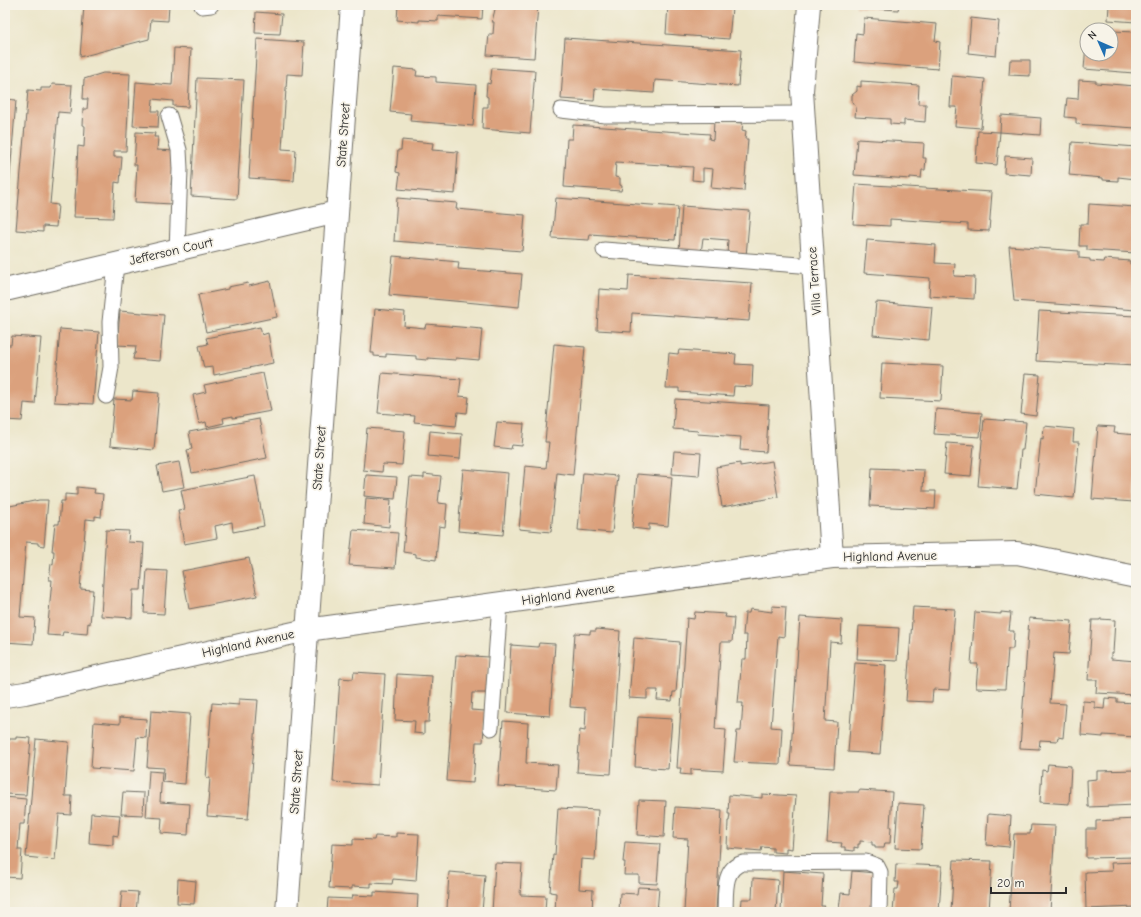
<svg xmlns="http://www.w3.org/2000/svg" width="1141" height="917" font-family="'Comic Neue',sans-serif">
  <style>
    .building { fill: #dba17d }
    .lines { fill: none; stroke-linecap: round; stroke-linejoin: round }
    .service-casing { stroke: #6f6c63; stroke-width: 17 }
    .minor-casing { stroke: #6f6c63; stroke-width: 24 }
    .service { stroke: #fff; stroke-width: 15 }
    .minor { stroke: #fff; stroke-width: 22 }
    .labels { text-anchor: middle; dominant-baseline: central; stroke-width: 3.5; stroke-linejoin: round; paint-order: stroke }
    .street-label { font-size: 13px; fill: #2b2b2b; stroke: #f7f3e8 }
  </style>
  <rect width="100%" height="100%" fill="#f7f3e8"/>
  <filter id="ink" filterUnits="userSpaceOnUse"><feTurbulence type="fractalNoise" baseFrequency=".025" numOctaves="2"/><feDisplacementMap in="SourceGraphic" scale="8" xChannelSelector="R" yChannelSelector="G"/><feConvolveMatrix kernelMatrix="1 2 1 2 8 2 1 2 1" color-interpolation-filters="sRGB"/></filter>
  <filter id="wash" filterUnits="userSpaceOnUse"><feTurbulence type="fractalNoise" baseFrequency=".012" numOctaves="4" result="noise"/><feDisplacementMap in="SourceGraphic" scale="16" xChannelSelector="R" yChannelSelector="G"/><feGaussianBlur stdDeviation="0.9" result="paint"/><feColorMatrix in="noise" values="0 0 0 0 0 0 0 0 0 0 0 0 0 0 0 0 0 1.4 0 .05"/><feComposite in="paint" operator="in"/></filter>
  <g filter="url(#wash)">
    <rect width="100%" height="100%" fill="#ece6ca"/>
    <g id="blocks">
      <path class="building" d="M84,5H169L168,21L151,20L149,39L80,57Z
        M398,5H483L482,19L438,16V21L419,20V22L397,20Z
        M496,5H538L534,58L487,55L489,34H493L494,22H492Z
        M668,5H708L717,6L716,7L732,8L729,39L666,34Z
        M856,5H899L898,10L856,7Z
        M1109,5H1136V22L1108,20Z
        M256,12L282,14L280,34L255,33Z
        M864,18L937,24L935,41L940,42L938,69L854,62L856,33L863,34Z
        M971,18L999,21L996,56L968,53Z
        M1111,31L1136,32V64L1134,73L1084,69L1086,44H1087V54H1111Z
        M565,38L741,50L738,86L655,80L654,93L595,89L594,101L561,99Z
        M257,39L304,42L302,75L287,74L282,149L296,150L294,181L249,178Z
        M174,48L191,49L188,107L173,106V101L153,99L152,111H159L158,127L133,126L136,82L172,85Z
        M1010,60H1030V76L1009,75Z
        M394,68L417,70L416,76L436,77V82L476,85L473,126L410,121L411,114L390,112Z
        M492,68L535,71L530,133L482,129L483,107H488V97L486,96L487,83L490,84Z
        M103,73L130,74L126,151H114V157H122L120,183L115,182L113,218L74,217L78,146L84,147L85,126L82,125L83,109H87L88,99H83L84,79Z
        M952,76L985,79L981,128L955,126L957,107H950Z
        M197,78L244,80L237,199L191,196Z
        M1079,80L1096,81V83L1136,86V128L1076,124V118L1065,117L1067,98L1078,99Z
        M861,81L919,85L918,104H926L925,122L904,120V125L890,124V119L855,117L856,107L852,102V95L857,91V86L861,87Z
        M52,84L72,85L70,113L58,112L50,204L58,205L56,227L43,226V232L16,230L28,90L41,91V88H51Z
        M5,99L16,100L6,225H5Z
        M1001,115L1041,118L1040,135L1000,132Z
        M714,121L743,123L742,130L746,131L745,139H748L744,191L711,188L713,169L703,168V181L692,180L693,167L616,162L615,177L620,178V185L622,186L621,191L564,187L567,139H572L573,125L710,134L709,139L713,140Z
        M978,131L1000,132L997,165L976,163Z
        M136,132L155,133L154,137H158L157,150L175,151L173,175H172L171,185H173L172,204L135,202L137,165H134Z
        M857,139L924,143L923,158H926L925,170H922L921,178L910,177V179L854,175Z
        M402,140L433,143L432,150L458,152L455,194L398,189L400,173L396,172L398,150H401Z
        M1072,142L1136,147V179L1118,177V181L1103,180V178L1069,175Z
        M1005,156L1032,158L1031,175L1004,173Z
        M856,184L992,192L989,231L968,230V224L890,219V226L853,224Z
        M397,198L457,203L456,209L525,215L522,251L394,241Z
        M556,198L678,207L675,240L590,234L589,240L552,238Z
        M1089,204L1136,207V253L1087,250V246H1079L1080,224H1088Z
        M682,206L750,211L746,256L727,255L728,240L703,238L701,253L679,251Z
        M867,240L936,245L935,263L955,264L954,276L975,277L974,299L929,296L930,278L864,273Z
        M1009,246L1079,251V258L1090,259V261L1103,262L1104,259L1130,261V264L1136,265V310L1014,301Z
        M393,256L459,262L458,269L522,274L519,307L389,295Z
        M629,275L752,283L749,321L632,313L631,332L597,330L599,289L628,291Z
        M270,281L277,317L206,332L198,295L228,289V287L248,283L249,286Z
        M876,302L932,307L929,340L873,335Z
        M375,309L405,312L404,326L425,328L426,324L482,329L479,360L456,358V360L427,358V360L416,359V356L386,354V357L374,356V353H371Z
        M120,311L164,315L160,361L133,359L134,354H135L136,346L117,345Z
        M1039,311L1136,316V366L1036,361Z
        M260,327L262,335L268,333L273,363L214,375L213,367L204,368L199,346L208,344L206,338Z
        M60,329L99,332L93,404L54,402Z
        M12,336L41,338L35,404L24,403L22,421L5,420V345H11Z
        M554,344L585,347L573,475L557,473L551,532L519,529L525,466L546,468L549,442H545Z
        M679,350L736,354L735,364L753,365L752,387L734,386L733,396L679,392V388H666L669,353L678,354Z
        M882,363L943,366L941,401L880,398Z
        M263,373L271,411L233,418V416L223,418L224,423L207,427L206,422L199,424L193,395L206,392L204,385Z
        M382,373L461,379L459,396L469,397L467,413L458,412L456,426L414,422L415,416L378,413Z
        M1025,374L1040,375L1036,416L1021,414Z
        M133,391L159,393L154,450L110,446L114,399L132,400Z
        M675,399L769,405L766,452L740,450L741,437L697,434L698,431L673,429Z
        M936,409L982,413L980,437L934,434Z
        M259,419L267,458L192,473L187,450L192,449L189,432Z
        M984,419L1026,422L1023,450H1021L1017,489L978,486Z
        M497,422L524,424L522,446L512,445L511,449L494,447Z
        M1044,426L1074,429L1073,442H1079L1074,498L1035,494L1041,438L1043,439Z
        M1098,426L1115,427L1114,433L1136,435V483L1134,502L1092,499Z
        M367,428L405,431L402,465L383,464L382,472L363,470Z
        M430,431L462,434L460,459L428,456Z
        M947,443L974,445L971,476L944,474Z
        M674,451L701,453L699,476L672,474Z
        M772,461L778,497L722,507L716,467L740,463V466Z
        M179,462L184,487L162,491L157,466Z
        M872,468L924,470L923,491H936L935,509L870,506Z
        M463,469L508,473L503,535L458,531Z
        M583,473L618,476L612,533L578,530Z
        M424,474L441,476L438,503L447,504L445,527L439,526L436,560L416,557V554L403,552L410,477L424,478Z
        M637,474L672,477L668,526L649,524V530L632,528Z
        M366,475L397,477L395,499L364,496Z
        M255,476L264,526L233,532L232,522L215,526L217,538L184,544L178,510L185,509L181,490Z
        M77,487L95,489L94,493L103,494L101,517L95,516V520L86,519L80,589L93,590L90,624L88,623L87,634L63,632L62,636L47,635L52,580H49L51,564L53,565L54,551H52L55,524H59L61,501H65V494L77,495Z
        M366,498L391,500L389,527L364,524Z
        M39,500H48L44,546L38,545V543L26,542L20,617L35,618L33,644L5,642V507Z
        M106,530L129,531L128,542L144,543L141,590H133L132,618L101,616Z
        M353,530L398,533L395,568L349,565Z
        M249,558L257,596L189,609L182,571Z
        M147,570L167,571L164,614L144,613Z
        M772,606L786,607L784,637L778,636L771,727L782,728L780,764L734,762L737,731H741L743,703H738L742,659H746L747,635H743L745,613H749L750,609L772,612Z
        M913,607L955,609L949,690L933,689L932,702L906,701Z
        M695,612L726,614L725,617L734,618L732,642H721L715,729L726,730L723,771L691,769V775L680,774L681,768H677L687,618L694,619Z
        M975,612L1001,614V612L1011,613L1009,631H1014L1013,649H1008L1005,689L976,688L978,664H971Z
        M800,617L842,620L841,643L830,642L825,721L837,722L834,768L790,765Z
        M1029,618L1072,621L1069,654L1054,653L1050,703L1066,704L1063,738L1058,737L1057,741L1040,740L1039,749L1020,748Z
        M1100,619L1115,620L1113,653H1111V659L1136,661V695L1096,693L1097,680H1088L1092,620H1100Z
        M859,626L899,628L897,661L857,659Z
        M596,629L620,631L611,774L577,772L580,730L585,731L586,708L570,707L575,633L590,634V631H596Z
        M634,638L680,642L676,692H673L672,701L657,700L658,690H647V699L629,698Z
        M539,643L555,644L550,716L507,713L511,645L538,647Z
        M456,655L489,657L486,693H472L471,710L485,711L483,742H476L473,783L447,781Z
        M855,663L886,665L880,754L848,752Z
        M354,672L385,674L378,785L333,782L340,678L353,679Z
        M397,674L432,676L429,722H424V734L414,733L415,721L395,720Z
        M1105,698L1117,699V702L1136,703V737L1103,735V737L1081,735L1083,701L1095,702V708L1104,709Z
        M239,699L258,700L248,819L207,816L210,778H206L212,703L239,705Z
        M151,711L190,714L185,784L163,782L164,768L147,767Z
        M120,717L147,719L146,738L137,737L134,771L91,768L94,722L120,724Z
        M638,717L672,719L668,769L635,767Z
        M503,721L528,723L526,763L558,765L556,790L498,786Z
        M16,737L31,738L26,795L5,794V740L9,741V739H16Z
        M36,739L69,742L65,796H72L71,815L59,814L55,860L26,857Z
        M1048,764L1071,766L1069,804L1040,802L1042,770L1047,771Z
        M1136,770V805L1088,807L1087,780L1097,779V771Z
        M149,771L162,772L160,802L190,804L188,835L161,833L162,818L146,817Z
        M859,790L892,792L890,827H891L890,843H885L884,848H875V845H872V842L860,841V844H858V848L854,847V851L845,850V847H841L842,843L827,842L830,792H859Z
        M123,792L144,793L143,815L121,814Z
        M762,794L796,796L792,849L786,848V853L773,852V848L762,847L761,851L727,848L728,821H729L730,814H728L729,795L762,798Z
        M5,797L26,799L24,824H20L18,850H22L20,878L5,877Z
        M639,800L666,801L664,837L637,835Z
        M898,803L924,805L921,849L895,848Z
        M675,807L722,810L716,912H684L688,839L673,838Z
        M558,808L598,810L595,860L581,859L579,889L593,890L592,912H555L556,893L550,892L553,855H555Z
        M91,813L120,815L118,836L113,835V845L89,843Z
        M988,814L1011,816L1009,847L986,845Z
        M1136,819V857L1086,858V829H1096V821Z
        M1031,825L1055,826L1050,912H1009L1014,834H1030Z
        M396,833L419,834L416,881L393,879L392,884L371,883V887L352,886V889L329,888L332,844L353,845V839L374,840L375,836L396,837Z
        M625,842L660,844L657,884L639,883V875H624L625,862H623Z
        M954,860L992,861L989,912H951Z
        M1136,862V907L1086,909L1085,872L1112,871L1111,863Z
        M495,863L522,864L520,895L546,896L545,912H492Z
        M896,864L942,866L939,912H893L895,889H898L899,882H895Z
        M783,871L823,874L821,906H825L824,912H781Z
        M852,871L876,873L873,912H833V909H839L841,893L850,894Z
        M449,872L485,875L482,912H445V909H447Z
        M753,878L778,880L776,912H741L742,899H752Z
        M178,879L196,881L194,904L177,903Z
        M638,887L659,888L657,912H619L620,893L637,894Z
        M122,891L138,892L136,912H120Z
        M374,892L418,895L417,912H327L328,898L352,899L353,895L374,896Z"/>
    </g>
  </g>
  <g filter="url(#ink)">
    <use href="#blocks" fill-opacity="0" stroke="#6f6c63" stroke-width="1"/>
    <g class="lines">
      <g class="service-casing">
        <path id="service" d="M202,5V6L211,5
          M561,110L605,115L803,114
          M169,116L179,150L180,169L177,250
          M604,250L813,266
          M106,396L111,367L110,322L116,264
          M491,728L500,603
          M725,912C726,895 722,868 743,863L866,862L877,866L880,872L879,912"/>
      </g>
      <g class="minor-casing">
        <path id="minor" d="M809,5L802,91L832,557
          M5,290L337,212
          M5,696L25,693L307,630L832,557L1017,553L1136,577
          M287,912L352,5"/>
      </g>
      <use href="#service" class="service"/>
      <use href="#minor" class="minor"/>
    </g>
  </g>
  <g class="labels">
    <g class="street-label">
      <text transform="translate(343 135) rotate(-86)">State Street</text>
      <text transform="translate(171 251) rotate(-13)">Jefferson Court</text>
      <text transform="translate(814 281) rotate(-94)">Villa Terrace</text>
      <text transform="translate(319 458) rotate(-86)">State Street</text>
      <text transform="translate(890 556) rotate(-1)">Highland Avenue</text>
      <text transform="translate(568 594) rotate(-8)">Highland Avenue</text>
      <text transform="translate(248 643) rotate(-12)">Highland Avenue</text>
      <text transform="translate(296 782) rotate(-86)">State Street</text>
    </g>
  </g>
  <rect width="1141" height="917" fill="none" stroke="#f7f3e8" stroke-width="20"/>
  <g transform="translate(1099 42) rotate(315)"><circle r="19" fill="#f7f3e8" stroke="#a5a39c"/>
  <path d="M0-3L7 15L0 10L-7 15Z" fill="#1f6fb2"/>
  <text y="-6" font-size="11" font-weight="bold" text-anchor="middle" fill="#2b2b2b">N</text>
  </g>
  <path d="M991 887v6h75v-6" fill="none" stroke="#2b2b2b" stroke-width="2"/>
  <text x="997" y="887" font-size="12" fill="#2b2b2b" stroke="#f7f3e8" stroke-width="3" paint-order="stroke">20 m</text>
</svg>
